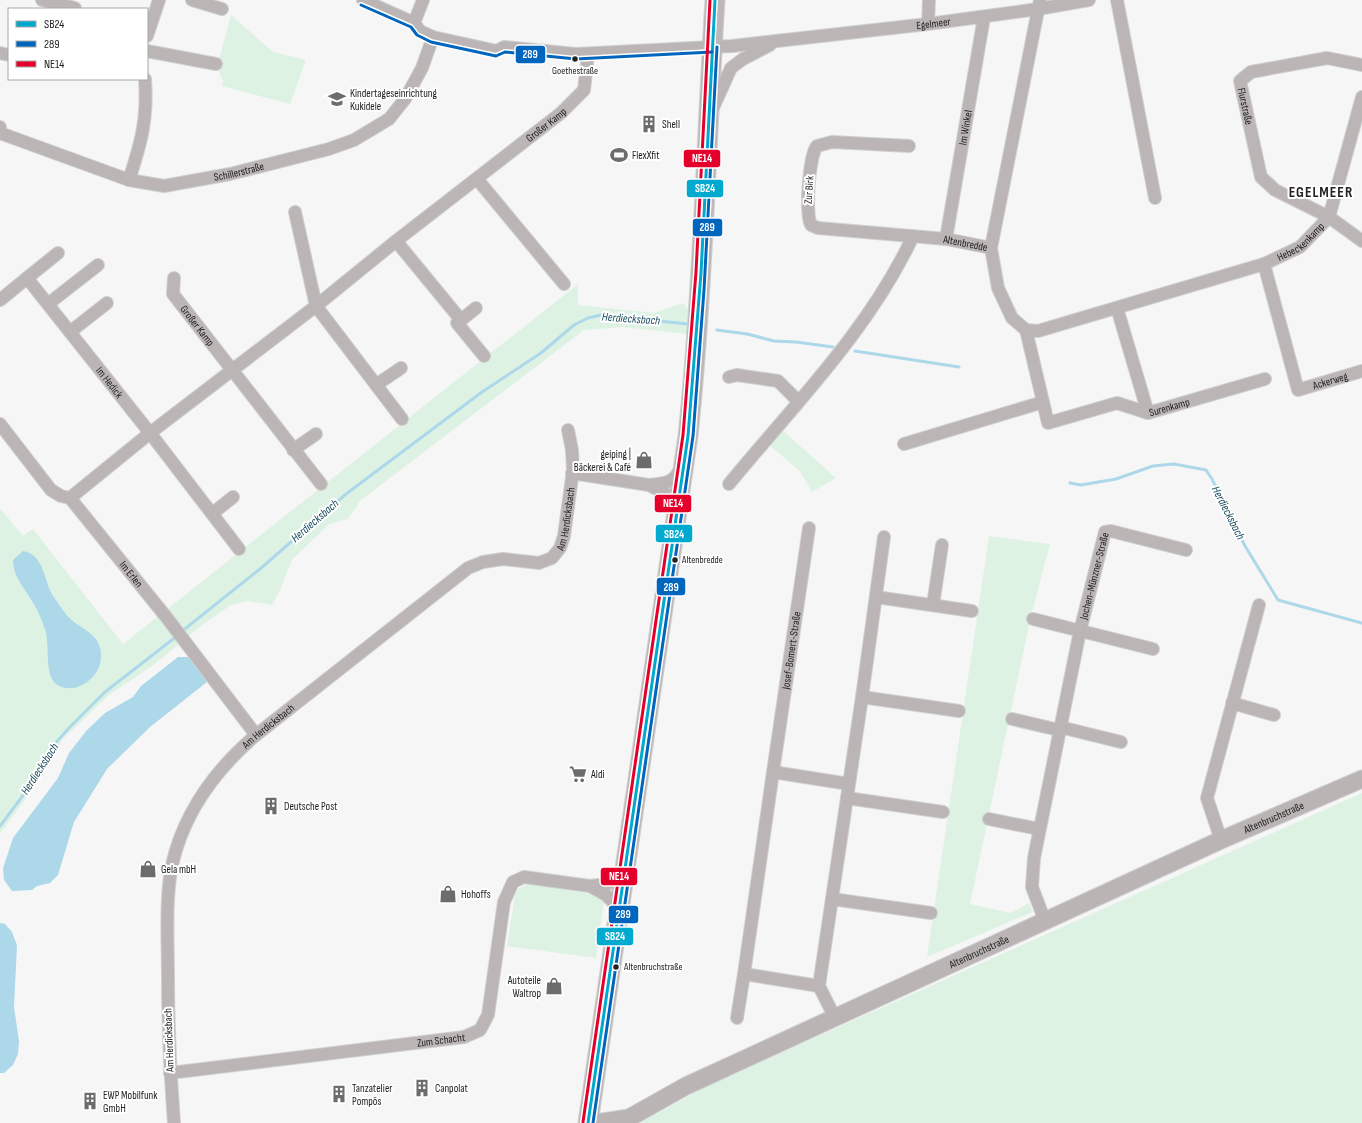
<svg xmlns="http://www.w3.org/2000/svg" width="1362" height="1123" font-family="'Sofia Sans Condensed',sans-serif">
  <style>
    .green { fill: #def2e4 }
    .water { fill: #acd8ea }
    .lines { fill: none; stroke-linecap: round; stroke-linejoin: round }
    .stream { stroke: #acd8ea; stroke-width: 3 }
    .street-casing { stroke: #d0d0d1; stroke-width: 14 }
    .secondary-casing { stroke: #d0d0d1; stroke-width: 19 }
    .primary-casing { stroke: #d0d0d1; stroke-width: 21 }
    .street { stroke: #bbb5b5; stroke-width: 12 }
    .secondary { stroke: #bab5b4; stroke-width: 17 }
    .primary { stroke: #beb7b7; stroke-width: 19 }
    .bus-1-casing { stroke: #fff; stroke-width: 6 }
    .bus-2-casing { stroke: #fff; stroke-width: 6 }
    .bus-3-casing { stroke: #fff; stroke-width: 6 }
    .bus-1 { stroke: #00a9ce; stroke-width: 3 }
    .bus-2 { stroke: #0065bd; stroke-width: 3 }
    .bus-3 { stroke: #e4002b; stroke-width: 3 }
    .bus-dot { fill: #222223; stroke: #fff; stroke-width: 1.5 }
    .labels { text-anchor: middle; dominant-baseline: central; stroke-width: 4; stroke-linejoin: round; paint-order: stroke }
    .bus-label { font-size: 10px; fill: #222223; stroke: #fff; text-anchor: start }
    .street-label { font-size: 11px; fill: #222223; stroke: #fff }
    .poi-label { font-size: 11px; fill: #222223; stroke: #fff; text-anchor: start }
    .water-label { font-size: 12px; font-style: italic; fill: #174a5d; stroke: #fff }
    .district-label { font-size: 15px; font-weight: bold; letter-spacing: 1px; fill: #222223; stroke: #fff }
    .line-badge { stroke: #fff; stroke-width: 1.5 }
    .badge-label { font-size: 11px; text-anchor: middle; font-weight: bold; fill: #fff }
  </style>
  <rect width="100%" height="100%" fill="#f6f6f7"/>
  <path class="green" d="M231,15L273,52L306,60L290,104L222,86L223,81L217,67Z
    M578,284V305L654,313L683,303C693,311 689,323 688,334L623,327L584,330L361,500L348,519L329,524L292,560L280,590L272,605L248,601L231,605L201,626L155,664L109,695L63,739L42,776L0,834V508L23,536L33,529L123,644Z
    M782,430L836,478L812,492L800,471L769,445Z
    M989,536L1050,544L1031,616L970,904L1011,913L1029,903L1033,912L927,957Z
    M1362,793V1123H640L709,1085Z
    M530,884L592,894L599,896L604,901L596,958L507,946L515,895L519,888Z"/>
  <path class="water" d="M23,551C46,555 43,583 55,599C61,607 66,616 74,622C81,627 90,632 96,639C107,656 99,677 82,685C75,689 64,690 56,684C44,674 50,644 45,629C41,618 37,608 30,598C23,586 13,576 13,560Z
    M178,657H189L199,668L207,682L150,727L107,769L74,822L58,875L50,883L37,886L32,890L12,891L4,880L3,868L13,838L58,778L69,753L87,730L105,713L133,697L141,686Z
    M0,923L5,924L12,932L17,945L14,1007L19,1041L18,1054L13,1065L4,1073H0Z"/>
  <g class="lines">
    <path class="stream" d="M717,330L747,334L774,341L796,342L833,347
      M855,351L959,367
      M1070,483L1081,485L1116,479L1153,466L1174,464L1206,470L1212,479L1245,546L1278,600L1362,623
      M181,632L260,569L346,494L482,392L541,353L574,325L588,318L601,315L688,324
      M0,826L39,774L52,747L69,728L105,692L177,636"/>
    <g class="street-casing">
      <g id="street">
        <path d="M42,0L75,8"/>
        <path d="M192,0L222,9"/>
        <path id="s1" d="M363,0L414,23L420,31L433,37L497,51L504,47L576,54L732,46L928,24L1038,9L1089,0"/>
        <path id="s2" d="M1040,0L991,248L998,288L1012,318L1026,330L1048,423L1117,403L1148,413L1265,379"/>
        <path d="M1117,0L1155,198"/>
        <path d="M414,23L423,0"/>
        <path d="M928,24L929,0"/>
        <path d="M147,36L159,0"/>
        <path d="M147,51L216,64"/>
        <path d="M0,53L9,55"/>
        <path id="s3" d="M1362,65L1327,58L1251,72L1240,81L1261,177L1275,190L1329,217L1362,241"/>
        <path d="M713,108L731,68L743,59L770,45"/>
        <path id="s4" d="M0,127V133L129,180L164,186L230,174L329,149L354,140L389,119L405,99L422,68L433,37"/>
        <path id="s5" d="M909,146L832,142L817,146C809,155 805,214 811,225L818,228L946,239L991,248"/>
        <path d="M477,179L564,284"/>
        <path d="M129,180C141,143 148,119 145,79"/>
        <path d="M295,212L316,306L402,419"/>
        <path id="s6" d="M946,239L984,17"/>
        <path d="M396,241L461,320L457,323L484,356"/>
        <path id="s7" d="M1264,264L1298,390L1362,371"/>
        <path d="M27,278L58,253"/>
        <path id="s8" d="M174,278L173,294L321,484"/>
        <path id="s9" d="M0,300L27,278L150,433L239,549"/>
        <path d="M48,304L98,265"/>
        <path d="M1117,308L1148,413"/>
        <path d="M461,320L476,308"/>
        <path id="s10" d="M1026,330L1038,331L1264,264L1300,247L1329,217L1362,97"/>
        <path d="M70,332L107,303"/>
        <path d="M729,377L737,375L778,381L798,401"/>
        <path d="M376,385L401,368"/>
        <path id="s11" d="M0,424L51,490L61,496L70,498L167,618L256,735"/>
        <path d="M904,444L1043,402"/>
        <path d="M293,450L316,434"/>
        <path d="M572,473L649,485L668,495L678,507"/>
        <path d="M729,484C794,405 870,329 913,236"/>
        <path d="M649,485C665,483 674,484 681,467"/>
        <path id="s12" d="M70,498L150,433L316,306L396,241L561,113L584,90L588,54"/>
        <path d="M213,513L233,497"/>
        <path d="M876,597L972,611"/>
        <path d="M933,605L942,545"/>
        <path d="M1033,619L1153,649"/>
        <path d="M862,697L959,711"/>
        <path d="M1232,703L1274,715"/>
        <path d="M1012,719L1059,730"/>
        <path d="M1060,727L1121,742"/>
        <path id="s13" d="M773,772L809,528"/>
        <path d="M847,798L943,812"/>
        <path d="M989,819L1039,829"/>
        <path d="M1221,840L1207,798L1259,605"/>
        <path d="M590,886L606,895L619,908"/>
        <path d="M832,899L931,913"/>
        <path id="s14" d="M1045,921L1032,887L1034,858L1080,631L1105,532L1111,531L1186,550"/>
        <path d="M819,986L744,974L773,772L849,784"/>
        <path d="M737,1018L744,974"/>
        <path d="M835,1018L819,986L862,697L884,537"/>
        <path id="s15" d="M170,1073L464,1037L480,1030L488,1015L504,902L513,882L524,877L590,886L607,884L624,873"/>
        <path id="s16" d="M174,1123C170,1074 168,1026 168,977C168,943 165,899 172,865C184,812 215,770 256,735L468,568L483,562L503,559L539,563L552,558L560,548L564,536L573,470L572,450L568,430"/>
      </g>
    </g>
    <g class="secondary-casing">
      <g id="secondary">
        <path id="s17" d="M596,1123L629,1118L686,1086L1221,840L1362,779"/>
      </g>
    </g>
    <g class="primary-casing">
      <path id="primary" d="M588,1123L688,436C703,291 706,145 715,0"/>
    </g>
    <use href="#street" class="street"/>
    <use href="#secondary" class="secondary"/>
    <use href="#primary" class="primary"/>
    <g class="bus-1-casing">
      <path id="bus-1" d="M588,1123L688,436L701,273L715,0"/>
    </g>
    <g class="bus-2-casing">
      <path id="bus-2" d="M361,5L411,27L417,35L431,42L496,56L505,52L576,59L712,52
        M593,1123L693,436L704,290L717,47"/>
    </g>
    <g class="bus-3-casing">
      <path id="bus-3" d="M583,1122L683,435L696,272L710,0"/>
    </g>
    <use href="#bus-1" class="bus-1"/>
    <use href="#bus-2" class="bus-2"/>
    <use href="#bus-3" class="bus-3"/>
  </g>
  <defs>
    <g id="school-bare" transform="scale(1.38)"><path d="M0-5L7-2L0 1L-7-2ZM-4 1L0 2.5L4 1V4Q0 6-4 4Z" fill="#6c6c6d" stroke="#fff" stroke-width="2.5" paint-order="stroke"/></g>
    <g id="building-bare" transform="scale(1.38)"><path d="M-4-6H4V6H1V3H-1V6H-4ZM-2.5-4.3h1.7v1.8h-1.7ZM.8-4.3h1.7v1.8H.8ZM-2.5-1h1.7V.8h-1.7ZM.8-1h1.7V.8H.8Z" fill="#6c6c6d" stroke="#fff" stroke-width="2.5" paint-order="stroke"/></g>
    <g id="stadium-bare" transform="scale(1.38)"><path d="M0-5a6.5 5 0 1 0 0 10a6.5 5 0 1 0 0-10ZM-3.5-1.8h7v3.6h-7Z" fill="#6c6c6d" stroke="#fff" stroke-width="2.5" paint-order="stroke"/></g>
    <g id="shop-bare" transform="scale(1.38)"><path d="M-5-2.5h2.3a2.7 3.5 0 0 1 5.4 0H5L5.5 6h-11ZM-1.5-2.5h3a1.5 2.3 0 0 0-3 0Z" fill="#6c6c6d" stroke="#fff" stroke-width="2.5" paint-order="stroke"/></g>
    <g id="supermarket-bare" transform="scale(1.38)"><path d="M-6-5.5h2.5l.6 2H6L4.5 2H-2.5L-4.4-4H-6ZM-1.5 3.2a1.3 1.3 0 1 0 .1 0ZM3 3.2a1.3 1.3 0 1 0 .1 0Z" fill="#6c6c6d" stroke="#fff" stroke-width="2.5" paint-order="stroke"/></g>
  </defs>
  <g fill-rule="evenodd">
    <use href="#school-bare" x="337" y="99"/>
    <use href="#building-bare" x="649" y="124"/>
    <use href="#stadium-bare" x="619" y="155"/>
    <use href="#shop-bare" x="644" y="460"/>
    <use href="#supermarket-bare" x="578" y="774"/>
    <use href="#building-bare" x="271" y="806"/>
    <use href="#shop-bare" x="148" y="869"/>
    <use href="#shop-bare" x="448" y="894"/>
    <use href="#shop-bare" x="554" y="986"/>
    <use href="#building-bare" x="422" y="1088"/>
    <use href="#building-bare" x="339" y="1094"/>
    <use href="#building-bare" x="90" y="1101"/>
  </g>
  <g class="bus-dot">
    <circle cx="575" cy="59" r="3.5"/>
    <circle cx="675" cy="560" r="3.5"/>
    <circle cx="616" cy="967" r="3.5"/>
  </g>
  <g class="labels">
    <g class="bus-label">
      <text x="575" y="71" text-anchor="middle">Goethestraße</text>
      <text x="682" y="560">Altenbredde</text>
      <text x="624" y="967">Altenbruchstraße</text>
    </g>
    <g class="street-label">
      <text stroke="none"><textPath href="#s1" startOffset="585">Egelmeer</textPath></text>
      <text stroke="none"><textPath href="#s3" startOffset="153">Flurstraße</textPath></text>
      <text stroke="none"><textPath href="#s12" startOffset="605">Großer Kamp</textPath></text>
      <text stroke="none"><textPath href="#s6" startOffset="113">Im Winkel</textPath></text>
      <text stroke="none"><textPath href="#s4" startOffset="255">Schillerstraße</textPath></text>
      <text transform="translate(809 190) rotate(-86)">Zur Birk</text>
      <text stroke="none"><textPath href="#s10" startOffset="291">Hebeckenkamp</textPath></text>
      <text stroke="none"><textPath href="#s5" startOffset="329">Altenbredde</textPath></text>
      <text stroke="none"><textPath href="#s8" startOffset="56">Großer Kamp</textPath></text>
      <text stroke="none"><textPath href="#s7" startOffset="164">Ackerweg</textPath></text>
      <text stroke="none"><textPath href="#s9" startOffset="168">Im Hedick</textPath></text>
      <text stroke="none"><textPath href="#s2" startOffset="567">Surenkamp</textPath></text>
      <text stroke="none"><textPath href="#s16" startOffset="815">Am Herdicksbach</textPath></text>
      <text stroke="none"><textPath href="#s11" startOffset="202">Im Erlen</textPath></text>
      <text stroke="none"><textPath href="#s14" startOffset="354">Jochen-Münzner-Straße</textPath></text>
      <text stroke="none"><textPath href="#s13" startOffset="123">Josef-Bomert-Straße</textPath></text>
      <text stroke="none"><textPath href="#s16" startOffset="431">Am Herdicksbach</textPath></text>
      <text stroke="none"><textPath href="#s17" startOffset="745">Altenbruchstraße</textPath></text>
      <text stroke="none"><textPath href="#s17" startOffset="421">Altenbruchstraße</textPath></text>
      <text stroke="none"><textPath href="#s15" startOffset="273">Zum Schacht</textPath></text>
      <text transform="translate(169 1040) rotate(-92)">Am Herdicksbach</text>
    </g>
    <g class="poi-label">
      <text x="350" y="93">Kindertageseinrichtung<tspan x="350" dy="13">Kukidele</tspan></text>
      <text x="662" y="124">Shell</text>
      <text x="632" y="155">FlexXfit</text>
      <text x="631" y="454" text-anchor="end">geiping |<tspan x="631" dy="13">Bäckerei &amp; Café</tspan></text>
      <text x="591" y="774">Aldi</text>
      <text x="284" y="806">Deutsche Post</text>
      <text x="161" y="869">Gela mbH</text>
      <text x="461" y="894">Hohoffs</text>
      <text x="541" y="980" text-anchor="end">Autoteile<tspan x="541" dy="13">Waltrop</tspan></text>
      <text x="352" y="1088">Tanzatelier<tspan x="352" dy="13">Pompös</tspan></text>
      <text x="435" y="1088">Canpolat</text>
      <text x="103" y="1095">EWP Mobilfunk<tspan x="103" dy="13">GmbH</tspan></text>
    </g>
    <g class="water-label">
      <text transform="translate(631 319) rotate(4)">Herdiecksbach</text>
      <text transform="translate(1228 513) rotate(63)">Herdiecksbach</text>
      <text transform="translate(315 521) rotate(-41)">Herdiecksbach</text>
      <text transform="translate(40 769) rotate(-57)">Herdiecksbach</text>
    </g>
    <g class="district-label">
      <text x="1321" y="192">EGELMEER</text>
    </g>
  </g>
  <g class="line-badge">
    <rect x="515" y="45" width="31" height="19" rx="4" fill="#0065bd"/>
    <rect x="683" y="149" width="38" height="19" rx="4" fill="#e4002b"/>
    <rect x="686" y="179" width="38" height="19" rx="4" fill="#00a9ce"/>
    <rect x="692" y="218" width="31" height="19" rx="4" fill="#0065bd"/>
    <rect x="654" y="494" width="38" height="19" rx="4" fill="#e4002b"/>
    <rect x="655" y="524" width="38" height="19" rx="4" fill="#00a9ce"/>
    <rect x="656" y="577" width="30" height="19" rx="4" fill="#0065bd"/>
    <rect x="600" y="867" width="38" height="19" rx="4" fill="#e4002b"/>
    <rect x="608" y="905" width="31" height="19" rx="4" fill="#0065bd"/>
    <rect x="596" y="927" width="38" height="19" rx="4" fill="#00a9ce"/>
  </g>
  <g class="badge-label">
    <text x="530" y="58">289</text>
    <text x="702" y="162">NE14</text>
    <text x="705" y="192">SB24</text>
    <text x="707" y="231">289</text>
    <text x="673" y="507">NE14</text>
    <text x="674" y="538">SB24</text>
    <text x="671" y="591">289</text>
    <text x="619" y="880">NE14</text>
    <text x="623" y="918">289</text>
    <text x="615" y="940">SB24</text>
  </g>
  <rect x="8" y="8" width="140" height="72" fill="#ffffff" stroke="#a7a7a7"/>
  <rect x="16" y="21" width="20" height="6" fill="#00a9ce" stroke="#a7a7a7"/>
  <text x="44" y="28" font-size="12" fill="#222223">SB24</text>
  <rect x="16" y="41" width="20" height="6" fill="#0065bd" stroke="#a7a7a7"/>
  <text x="44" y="48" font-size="12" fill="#222223">289</text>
  <rect x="16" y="61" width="20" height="6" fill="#e4002b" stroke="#a7a7a7"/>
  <text x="44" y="68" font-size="12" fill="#222223">NE14</text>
</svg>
